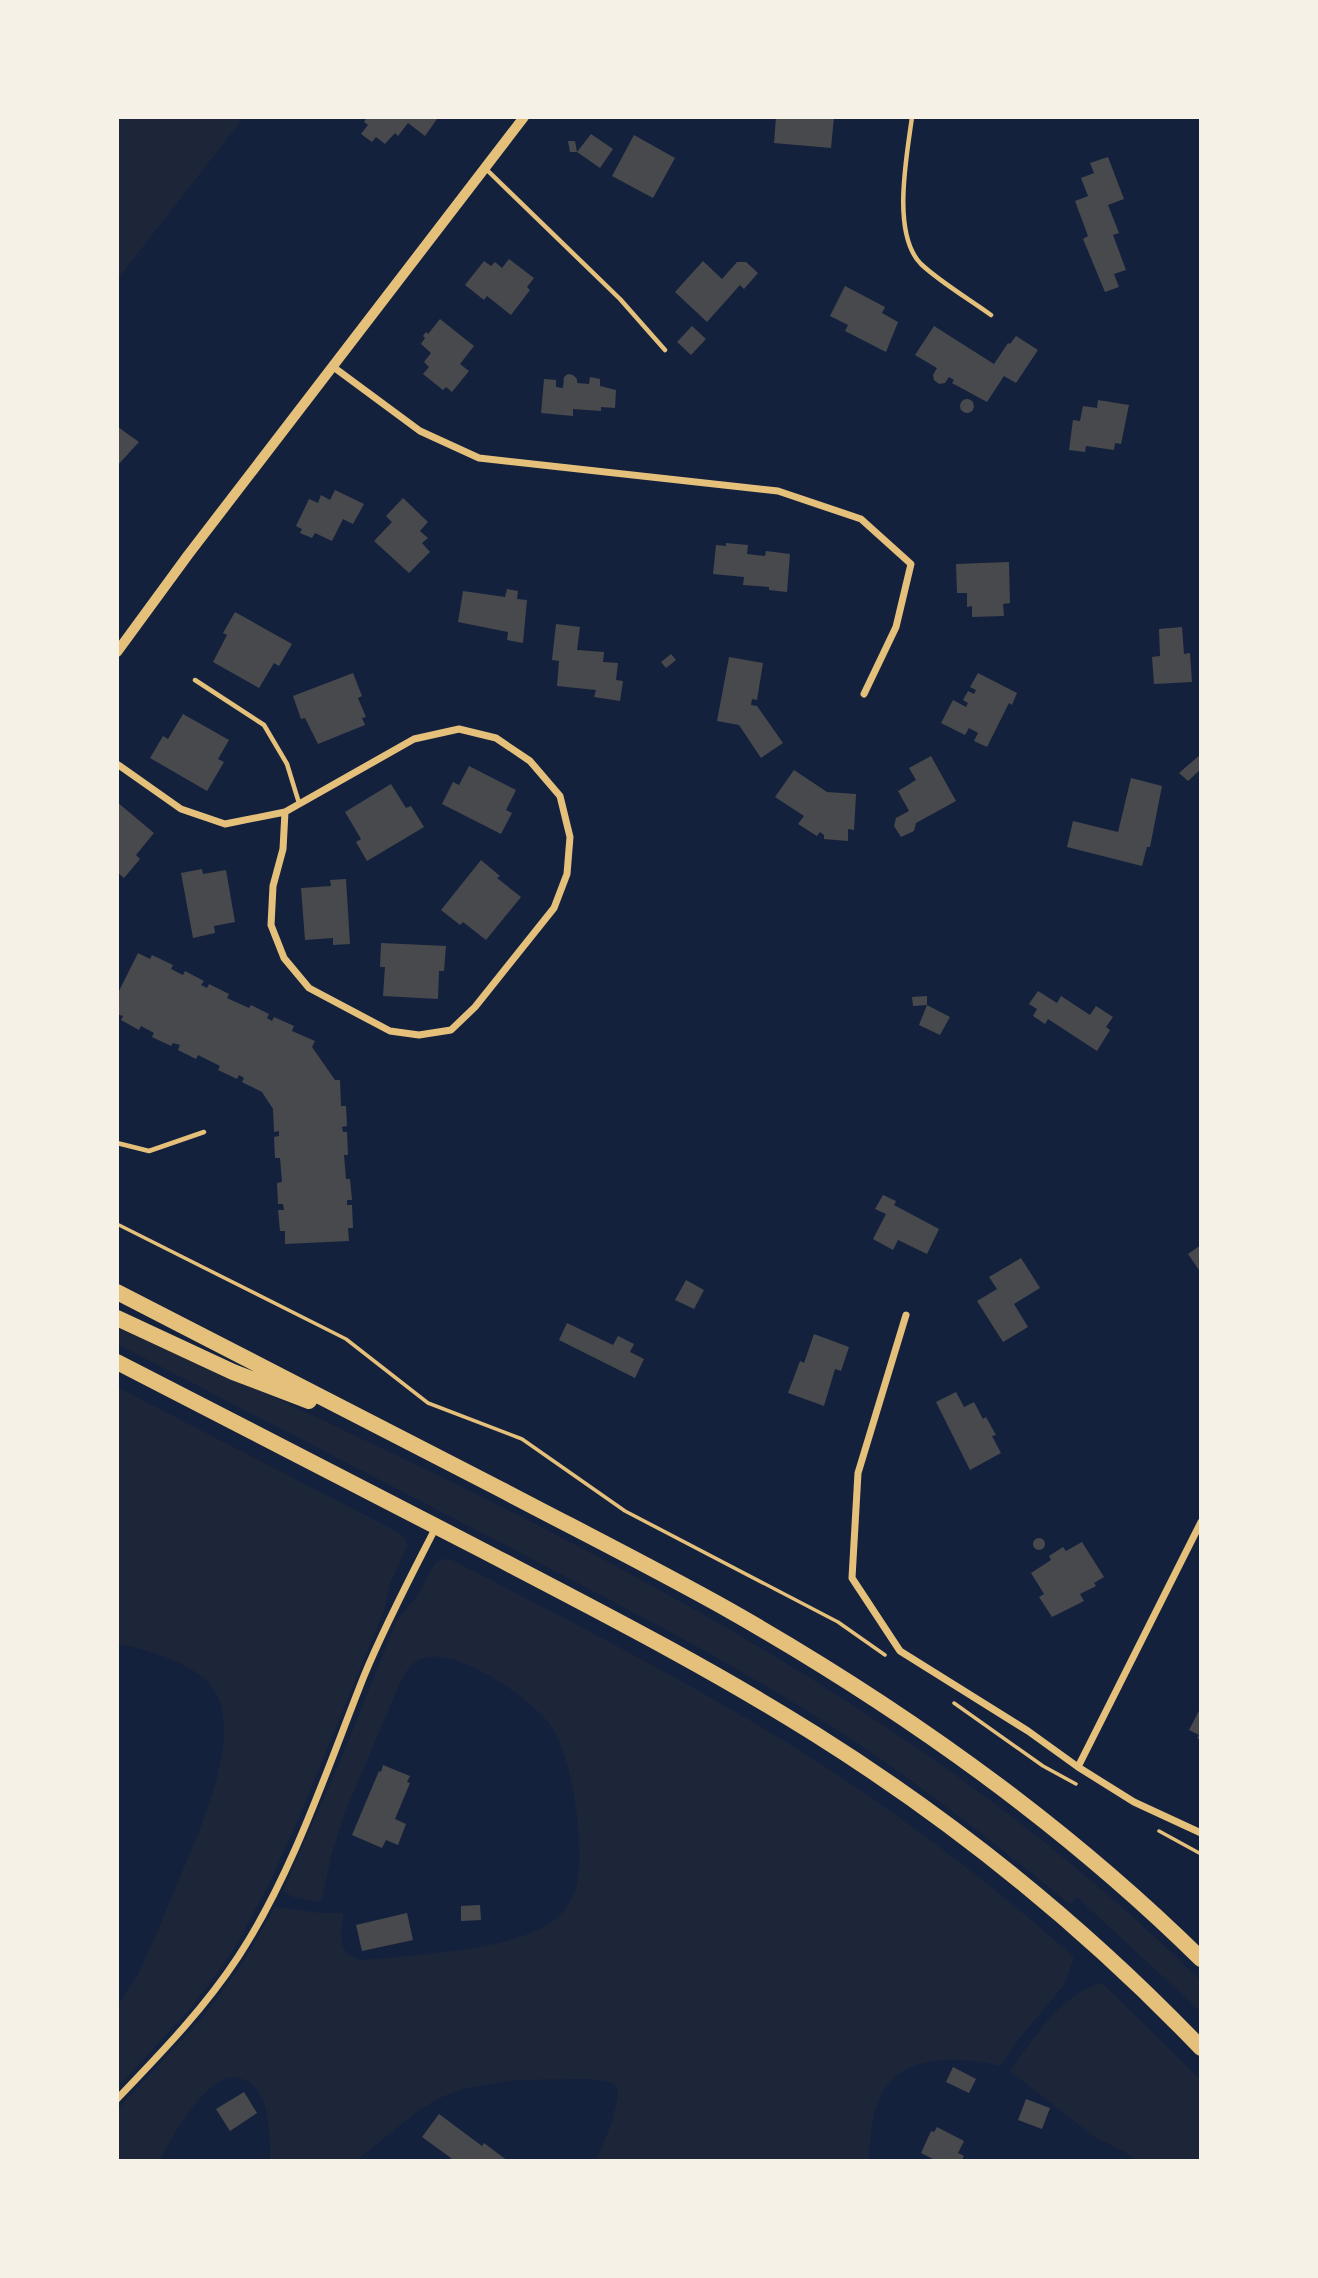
<svg xmlns="http://www.w3.org/2000/svg" width="1318" height="2278" font-family="Manrope,sans-serif">
  <style>
    .green { fill: #1d2539 }
    .building { fill: #48494c }
    .lines { fill: none; stroke-linecap: round; stroke-linejoin: round }
    .path { stroke: #e5c07b; stroke-width: 3.5 }
    .service { stroke: #e5c07b; stroke-width: 4.5 }
    .minor { stroke: #e5c07b; stroke-width: 7 }
    .tertiary { stroke: #e5c07b; stroke-width: 10 }
    .trunk { stroke: #e5c07b; stroke-width: 16 }
  </style>
  <rect width="100%" height="100%" fill="#14213d"/>
  <path class="green" d="M117,117H244L117,280Z
    M117,1324C500,1502 896,1679 1201,1981V2012L1077,1897L1070,1904C1003,1850 934,1795 862,1746C751,1672 631,1611 513,1549C381,1481 249,1412 117,1344Z
    M117,1387L398,1532L406,1540L407,1547L391,1581L384,1610L301,1813L269,1884L238,1942L219,1971L188,2011L117,2088C117,2073 114,2019 118,2008C122,1996 133,1984 139,1972C153,1943 165,1913 177,1884C196,1839 247,1732 212,1687C192,1661 148,1651 117,1643Z
    M443,1559L452,1560C556,1614 660,1667 761,1727C872,1793 977,1871 1074,1957L1064,1985L1019,2039L1000,2066C960,2056 901,2053 880,2097C871,2116 871,2140 868,2161H596L612,2122L618,2095L617,2087L611,2082L588,2079L513,2080L463,2089L439,2098L419,2110L356,2161H270C270,2136 271,2088 242,2079C233,2076 225,2077 217,2083C191,2102 175,2133 159,2161H117V2110L204,2016L245,1960L275,1907L321,1913H343C341,1935 336,1955 363,1960C415,1955 505,1951 549,1924C561,1916 570,1904 575,1891C587,1855 573,1757 551,1726C533,1700 448,1638 415,1662C408,1667 404,1675 400,1683L345,1812L332,1853L321,1902L293,1897L283,1891L340,1761L397,1620L418,1595L435,1563Z
    M1102,1983L1201,2080V2161H1136L1125,2152L1093,2136L1010,2071C1032,2040 1063,1992 1102,1983Z"/>
  <path class="building" d="M367,117H435L437,119L425,136L408,123L398,136L395,133L385,144L376,137L372,142L361,134L368,125L364,122Z
    M776,117H834L831,148L774,143Z
    M591,134L613,149L600,168L577,152H570L568,141H575L577,152Z
    M634,135L675,158L653,198L612,176Z
    M1108,157L1124,199L1108,205L1119,233L1113,235L1126,270L1114,274L1119,287L1105,292L1083,239L1088,236L1075,201L1088,196L1081,178L1094,173L1090,163Z
    M509,259L534,278L527,287L530,290L511,315L487,296L484,300L465,285L484,261L491,266L495,262L502,268Z
    M703,261L722,279L737,262H746L758,273L744,289L740,285L707,322L675,292Z
    M845,286L885,307L882,313L898,322L886,352L845,331L848,325L830,316Z
    M440,319L474,346L460,364L469,371L452,392L446,387L443,390L423,374L429,367L424,362L431,353L421,344L425,338L423,336L426,332L428,334Z
    M692,326L706,339L691,355L677,342Z
    M934,326L994,364L1008,343L1010,344L1016,336L1038,350L1016,383L1004,376L987,402L952,383L954,380L949,377L945,383L939,384L934,380L933,375L937,368L915,355Z
    M568,374L573,375L577,379V383L589,384L590,377L600,379V386L616,390L615,408L601,407V411L573,409V416L541,413L544,379L556,380V387L563,388L564,377Z
    M960 406a7 7 0 1 1 14 0a7 7 0 1 1-14 0Z
    M1098,400L1129,405L1121,444L1115,443L1114,450L1086,446L1085,452L1069,450L1073,420L1080,421L1083,406L1097,408Z
    M118,427L139,442L117,466V429Z
    M335,490L364,504L353,524L343,519L332,541L315,533L312,538L300,533L302,529L296,526L309,499L318,503L321,495L330,500Z
    M403,498L428,522L420,531L428,538L422,543L430,552L409,573L374,541L392,522L386,516Z
    M726,543L748,545L747,554L765,556L766,551L790,554L787,592L769,590V587L743,585L744,577L713,574L716,545L726,546Z
    M1009,562L1010,603L1003,604L1004,616L972,617V606L967,607V593H957L956,564Z
    M507,589L518,591L517,599L527,600L523,643L507,640L508,632L458,622L463,591L505,597Z
    M235,612L292,644L279,666L274,663L259,688L213,662L227,635L223,633Z
    M556,624L580,627L577,650L604,652L603,662L618,663L616,680L623,681L620,701L594,697L596,690L557,686L559,661L552,660Z
    M1182,627L1184,654L1190,653L1192,682L1154,684L1152,657L1160,656L1159,629Z
    M671,654L676,660L666,668L661,662Z
    M729,657L763,663L757,700L752,699L751,705L757,706L783,743L761,758L739,725L717,721Z
    M353,673L362,696L358,698L366,717L362,718L365,725L318,744L305,718L301,719L293,696Z
    M978,673L1017,693L1012,705L1009,703L987,747L974,741L978,733L969,728L965,735L941,723L953,700L966,707L968,703L963,700L968,691L974,694L976,690L970,687Z
    M183,714L229,740L218,759L224,762L207,791L150,758L163,736L168,739Z
    M1201,754V769L1188,781L1179,773Z
    M931,756L956,801L916,823L914,831L901,837L894,826L896,818L909,811L898,791L916,780L909,768Z
    M469,766L516,790L506,810L512,813L501,834L442,804L453,782L459,785Z
    M794,770L827,792L856,794L854,830L848,829V841L824,839V835L820,832L817,836L798,824L804,816L775,797Z
    M1131,778L1162,786L1150,847H1147L1142,866L1067,847L1073,821L1118,832Z
    M391,784L406,808L411,806L424,827L367,861L356,842L361,839L345,812Z
    M117,802L154,833L136,855L140,859L124,878L117,872Z
    M481,860L500,876L497,878L521,897L486,940L463,922L460,925L441,910Z
    M202,869L203,874L226,870L235,922L214,926L215,933L193,938L181,873Z
    M346,879L350,944L333,945V938L305,940L301,888L331,886L330,880Z
    M381,943L446,946L444,971H439L438,999L383,996L385,967H380Z
    M138,953L150,959L152,955L173,965L171,969L183,975L185,971L204,981L201,985L207,988L209,984L229,994L227,998L249,1008L251,1005L269,1014L267,1018L272,1021L274,1017L294,1026L292,1031L315,1041L312,1047L335,1080H340L341,1106H346L347,1126L342,1127L343,1132H347L348,1155H344L346,1179H350L352,1200H347V1205H352L353,1228H348L349,1241L285,1244V1231H280L278,1210H284L283,1204H278L277,1183L282,1182L280,1158H275L274,1137L279,1136V1131L274,1132L273,1109L262,1092L242,1082L244,1078L239,1075L237,1079L218,1070L220,1066L198,1055L196,1059L178,1050L180,1045L173,1043L171,1046L152,1037L154,1033L141,1026L139,1030L121,1020L123,1016L117,1014V995Z
    M1038,991L1057,1003L1061,996L1090,1015L1096,1006L1113,1017L1106,1027L1110,1030L1097,1051L1048,1019L1045,1024L1033,1016L1037,1009L1029,1004Z
    M927,996V1005L913,1006L912,997Z
    M927,1005L950,1017L940,1035L919,1025Z
    M883,1195L896,1201L894,1205L939,1229L927,1254L898,1240L893,1250L873,1239L886,1214L875,1209Z
    M1201,1245V1273L1188,1254Z
    M1021,1258L1040,1288L1014,1304L1028,1327L1003,1342L977,1301L997,1289L989,1277Z
    M686,1280L704,1290L694,1309L675,1300Z
    M567,1323L613,1345L618,1336L634,1344L630,1352L644,1359L635,1378L559,1340Z
    M814,1334L849,1347L841,1371L835,1369L824,1406L788,1393L800,1361L804,1363Z
    M956,1392L964,1407L974,1402L983,1419L986,1417L996,1435L992,1436L1001,1453L970,1470L936,1402Z
    M1033 1544a6 6 0 1 1 12 0a6 6 0 1 1-12 0Z
    M1082,1542L1104,1577L1094,1583L1096,1586L1080,1594L1084,1601L1052,1617L1039,1597L1044,1594L1031,1573L1051,1560L1049,1556L1063,1547L1066,1551Z
    M1201,1707V1740L1197,1738L1199,1735L1189,1730Z
    M383,1765L410,1776L407,1782L410,1783L395,1819L406,1824L398,1845L386,1840L382,1848L352,1835L379,1771L381,1772Z
    M480,1905L481,1920L461,1921V1906Z
    M407,1913L413,1940L362,1951L356,1925Z
    M953,2067L976,2079L969,2093L946,2082Z
    M244,2092L257,2113L230,2131L216,2109Z
    M1026,2099L1050,2108L1042,2129L1018,2120Z
    M439,2114L482,2146L484,2143L508,2161H450L451,2158L422,2137Z
    M937,2127L964,2141L958,2153L964,2156L961,2161H937L921,2153L931,2131L934,2132Z"/>
  <g class="lines">
    <path class="path" d="M117,1224L346,1339L428,1403L522,1439L625,1511L838,1622L885,1655
      M954,1703L1043,1766L1076,1784
      M1159,1831L1201,1854"/>
    <path class="service" d="M912,117C907,155 891,234 921,264C940,282 969,299 991,315
      M486,169L620,299L665,350
      M195,680L264,725L287,764L299,803
      M117,1143L149,1151L204,1132"/>
    <path class="minor" d="M332,366L420,431L479,458L778,491L861,519L911,564L896,627L864,694
      M459,729L496,738L530,761L560,796L570,837L567,874L554,908L475,1007L451,1030L419,1035L390,1031L309,988L284,958L271,925L273,886L283,849L285,812L414,739Z
      M117,764L181,809L225,824L285,812
      M906,1315L858,1473L852,1578L900,1651L1028,1731L1078,1767L1134,1802L1201,1833
      M1078,1767L1201,1522
      M117,2099C160,2054 204,2009 238,1957C293,1873 327,1769 364,1676C385,1625 411,1576 436,1527"/>
    <path class="tertiary" d="M117,652L188,555L524,117"/>
    <path class="trunk" d="M117,1292C245,1358 372,1423 500,1489C576,1529 652,1567 727,1609C898,1706 1061,1821 1201,1959
      M117,1318L233,1372L309,1401
      M117,1362C238,1424 359,1486 480,1549C593,1608 707,1666 815,1734C955,1822 1086,1928 1201,2048"/>
  </g>
  <rect width="1318" height="2278" fill="none" stroke="#f6f1e7" stroke-width="238"/>
</svg>
